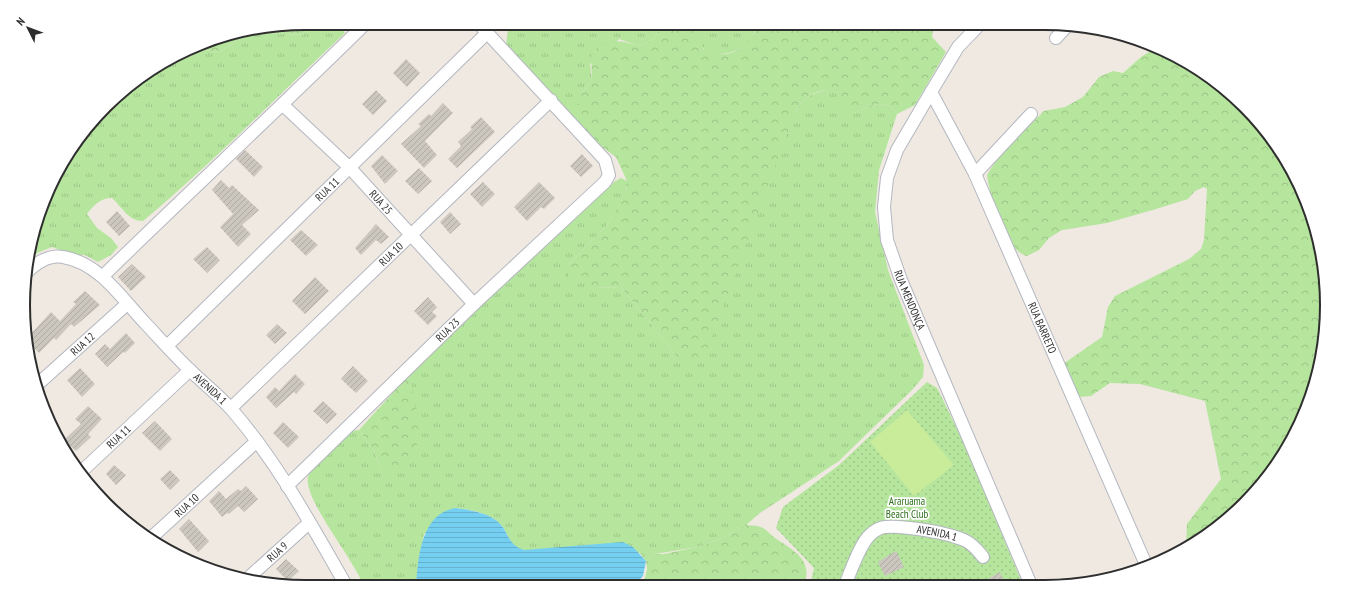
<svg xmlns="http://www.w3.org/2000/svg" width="1350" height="610" font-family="'PT Sans Narrow',sans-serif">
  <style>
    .grass { fill: url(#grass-tufts) }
    .forest { fill: url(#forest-crowns) }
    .park { fill: url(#park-dots) }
    .pitch { fill: #c9ec9a }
    .water { fill: url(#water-rules) }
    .building { fill: url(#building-hatch) }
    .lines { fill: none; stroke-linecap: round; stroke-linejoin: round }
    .minor-casing { stroke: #b4b7c1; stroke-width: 14 }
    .minor { stroke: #fff; stroke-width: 12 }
    .labels { text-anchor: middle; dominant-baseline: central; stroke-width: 3.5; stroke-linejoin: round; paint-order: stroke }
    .street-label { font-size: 11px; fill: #2e2e2e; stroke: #fff }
    .park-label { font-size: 11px; fill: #2c6e1b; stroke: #fff }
    .rim { fill: none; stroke: #2e2e2e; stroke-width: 2 }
  </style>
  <defs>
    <pattern id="grass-tufts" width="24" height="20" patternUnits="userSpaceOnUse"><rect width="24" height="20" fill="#b6e59e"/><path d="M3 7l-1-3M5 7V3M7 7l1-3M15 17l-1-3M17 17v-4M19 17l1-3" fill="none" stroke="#9dc588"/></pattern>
    <pattern id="forest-crowns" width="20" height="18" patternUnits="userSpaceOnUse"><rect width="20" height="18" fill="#b6e59e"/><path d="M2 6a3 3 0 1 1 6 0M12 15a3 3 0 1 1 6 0" fill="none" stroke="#9dc588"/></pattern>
    <pattern id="park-dots" width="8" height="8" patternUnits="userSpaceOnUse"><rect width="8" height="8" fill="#b6e59e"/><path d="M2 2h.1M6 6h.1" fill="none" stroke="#9dc588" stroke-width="1.8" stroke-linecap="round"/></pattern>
    <pattern id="water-rules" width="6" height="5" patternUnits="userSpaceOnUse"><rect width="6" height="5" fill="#75cff0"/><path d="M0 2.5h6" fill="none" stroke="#66b2ce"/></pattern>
    <pattern id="building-hatch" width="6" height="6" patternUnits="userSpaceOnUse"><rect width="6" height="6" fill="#cbc7bf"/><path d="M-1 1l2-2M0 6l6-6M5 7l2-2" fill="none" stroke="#afaba4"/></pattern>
  </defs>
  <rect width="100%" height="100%" fill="#efe9e1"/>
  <path class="grass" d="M312,23H338L345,33C278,95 214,162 143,221C128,221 122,207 112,198C100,198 94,205 87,214L97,228L111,238L118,247L111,255L98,262L85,255H74L52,247L37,253L27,262L28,250L61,164L119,93L164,61L200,44L205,50L220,52L251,32L303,35Z
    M510,23H662L655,38L639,46L619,39L590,64L592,80L582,93L578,123L532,72L506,46L508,28Z
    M685,23H760C748,42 743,53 719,54C714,55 705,51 702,47C694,37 697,30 685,23Z
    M832,90L839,93L855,113C869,105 887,97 897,114L879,170L875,212L888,270L924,365L923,377L912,390L839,461L760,513L746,525L720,539L697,547L655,554L646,561L640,553C608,551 576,548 544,549C536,549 524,552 517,548C508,542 508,532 501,525C491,513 471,510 456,508L424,534L415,587H364C356,562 303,499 308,477C310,463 341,441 351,431L359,430L374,451L380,467L413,402L409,375L462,323L614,182L621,178L627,181L626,195L607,225L568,265L595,288L621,287L678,358L796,110C806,97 814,91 832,90Z"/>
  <path class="forest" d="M305,23H312L303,35L251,32L220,52L204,50L200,44L214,38Z
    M662,23C684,23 699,22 703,49C734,63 744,47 761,23H938L933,30L932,37L946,52L915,105L897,114C887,97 869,105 855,113L839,106V93C820,86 807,95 796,110L706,353C699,365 689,364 678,358L621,287L595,288L568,278L566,272L568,265L607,225L626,194L627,181L616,157L595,142L578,123L575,110L582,93L592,80L591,55C605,36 620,40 639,46L655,38Z
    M1157,47L1201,70L1244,105L1279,148L1305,197L1322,250L1327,305L1322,360L1306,413L1269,476L1217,529L1186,546L1187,524L1221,479L1205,401L1140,384L1110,383L1091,396L1079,397L1070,387L1063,364L1102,337L1108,307L1115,296L1189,259L1201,249L1204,240L1207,189L1204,187L1195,191L1188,199L1156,209L1107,223L1062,230L1049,238L1039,250L1027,256C1003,250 990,197 987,175L998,157L1044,111L1065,107L1083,97L1099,77L1113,71L1123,73L1141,57Z
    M409,375L421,431L413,461L392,470L380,467L374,451L359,430Z
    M746,525C768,526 763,530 778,540C796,552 813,561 804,585L643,586L647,569L646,561L655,554H664L697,547L720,539Z"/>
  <path class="park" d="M927,382L937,388L946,406L967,450L1023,585H810L814,568L776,528L783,507L839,465Z"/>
  <path class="pitch" d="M907,410L954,465L914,496L870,442Z"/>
  <path class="water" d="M456,508C470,510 492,513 502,526C509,536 510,546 524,550L623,542L633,547L646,561L643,576L633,586L416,587C418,557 421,513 456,508Z"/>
  <path class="building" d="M406,59L420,73L407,87L393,73Z
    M376,90L387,101L373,115L362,104Z
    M443,103L453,113L425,141L437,155L424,168L401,144L421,126L418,124L429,114L431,116Z
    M481,117L495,132L457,168L448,159L461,146L458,142L472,129L470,127Z
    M245,150L263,167L254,177L236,159Z
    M582,154L593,166L581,177L570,166Z
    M382,155L398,171L385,184L371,166Z
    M419,168L432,181L418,194L405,181Z
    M221,180L229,188L232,185L259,210L242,225L251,234L238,247L220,227L233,214L212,190Z
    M483,182L495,194L482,207L470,194Z
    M539,182L555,198L544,209L541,207L527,221L514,207Z
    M117,211L130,226L119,236L106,222Z
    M450,212L461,224L450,234L440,222Z
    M376,224L389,237L381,244L376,240L361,255L355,248Z
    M301,230L318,245L306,256L290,240Z
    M207,247L220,260L207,273L193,259Z
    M132,264L146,277L131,291L118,277Z
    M315,277L329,291L305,314L292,301Z
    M85,291L100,305L74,327L71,324L56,340L54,338L39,353L26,339L51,312L60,321L76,304L73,302Z
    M428,297L437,307L432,312L437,316L428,325L414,311Z
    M277,324L287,333L275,344L266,335Z
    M126,333L135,343L125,353L123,352L107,367L95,354L105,344L110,349Z
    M353,366L368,381L356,393L341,379Z
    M80,368L95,384L82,397L67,380Z
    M295,374L305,384L296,394L294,392L276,408L266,397L275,387L279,391Z
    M323,401L337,414L327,424L313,411Z
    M88,406L102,419L88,434L91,437L76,451L64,440L81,424L75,419Z
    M155,421L172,439L160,451L142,433Z
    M283,422L299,437L288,448L273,433Z
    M114,465L126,475L116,485L106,474Z
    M170,470L180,480L170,490L160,479Z
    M246,486L258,499L244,512L238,506L229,514L227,513L222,517L209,501L219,491L226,499L238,489L241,491Z
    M189,519L209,541L198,552L179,529Z
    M896,551L904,567L885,576L878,562Z
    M286,559L299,571L288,581L276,569Z
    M1000,572L1005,585H977Z"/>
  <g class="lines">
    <g class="minor-casing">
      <g id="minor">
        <path id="s1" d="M981,23L958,47L931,92L897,150L887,178L884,207L887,240L901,280L1031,585"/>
        <path d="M1056,38L1068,25"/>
        <path id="s2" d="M931,92L975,174L1147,567"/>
        <path id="s3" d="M283,105L350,168L474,304"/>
        <path d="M975,174L1031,114"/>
        <path id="s4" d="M26,273C36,263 49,254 63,257C100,263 122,299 146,324C161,340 175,356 190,370C204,384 219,395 232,410C278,463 312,526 347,587"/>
        <path d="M103,276C190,191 279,109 366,23"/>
        <path id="s5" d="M167,346L487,33"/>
        <path id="s6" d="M38,384L127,304"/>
        <path id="s7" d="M231,408L551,100"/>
        <path id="s8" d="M82,471L190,370"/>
        <path id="s9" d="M287,486L474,304L605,182L609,175L605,160L478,23"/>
        <path id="s10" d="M152,537L257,441"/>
        <path id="s11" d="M246,580L309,523"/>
        <path id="s12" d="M845,585C851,571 860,543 871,534C874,531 881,527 885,527C903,525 950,533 966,541C974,545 978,551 983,557"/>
      </g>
    </g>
    <use href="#minor" class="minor"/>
  </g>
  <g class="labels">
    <g class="street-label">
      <text stroke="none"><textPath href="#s5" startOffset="224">RUA 11</textPath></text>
      <text stroke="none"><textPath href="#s3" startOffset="138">RUA 25</textPath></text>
      <text stroke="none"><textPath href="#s7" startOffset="222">RUA 10</textPath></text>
      <text stroke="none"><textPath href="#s1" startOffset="309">RUA MENDONÇA</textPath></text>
      <text stroke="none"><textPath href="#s2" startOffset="261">RUA BARRETO</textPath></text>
      <text stroke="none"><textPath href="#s9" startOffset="224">RUA 23</textPath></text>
      <text stroke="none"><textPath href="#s6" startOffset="60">RUA 12</textPath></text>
      <text stroke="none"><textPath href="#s4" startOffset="242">AVENIDA 1</textPath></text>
      <text stroke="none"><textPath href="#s8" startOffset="50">RUA 11</textPath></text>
      <text stroke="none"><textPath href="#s10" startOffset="47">RUA 10</textPath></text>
      <text stroke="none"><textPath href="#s12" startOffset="126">AVENIDA 1</textPath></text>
      <text stroke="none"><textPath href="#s11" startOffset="42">RUA 9</textPath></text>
    </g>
    <g class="park-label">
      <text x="907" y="501">Araruama<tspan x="907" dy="13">Beach Club</tspan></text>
    </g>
  </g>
  <path d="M0 0H1350V610H0ZM305 30H1045A275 275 0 0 1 1320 305V305A275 275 0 0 1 1045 580H305A275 275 0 0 1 30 305V305A275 275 0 0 1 305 30Z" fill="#fff" fill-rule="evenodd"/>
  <path class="rim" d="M305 30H1045A275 275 0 0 1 1320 305V305A275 275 0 0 1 1045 580H305A275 275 0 0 1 30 305V305A275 275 0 0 1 305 30Z"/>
  <g transform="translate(28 28) rotate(312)" stroke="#ffffff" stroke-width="3" paint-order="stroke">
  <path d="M0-3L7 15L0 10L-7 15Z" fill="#2e2e2e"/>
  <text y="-6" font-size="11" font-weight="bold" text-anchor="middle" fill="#2e2e2e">N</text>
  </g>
</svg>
